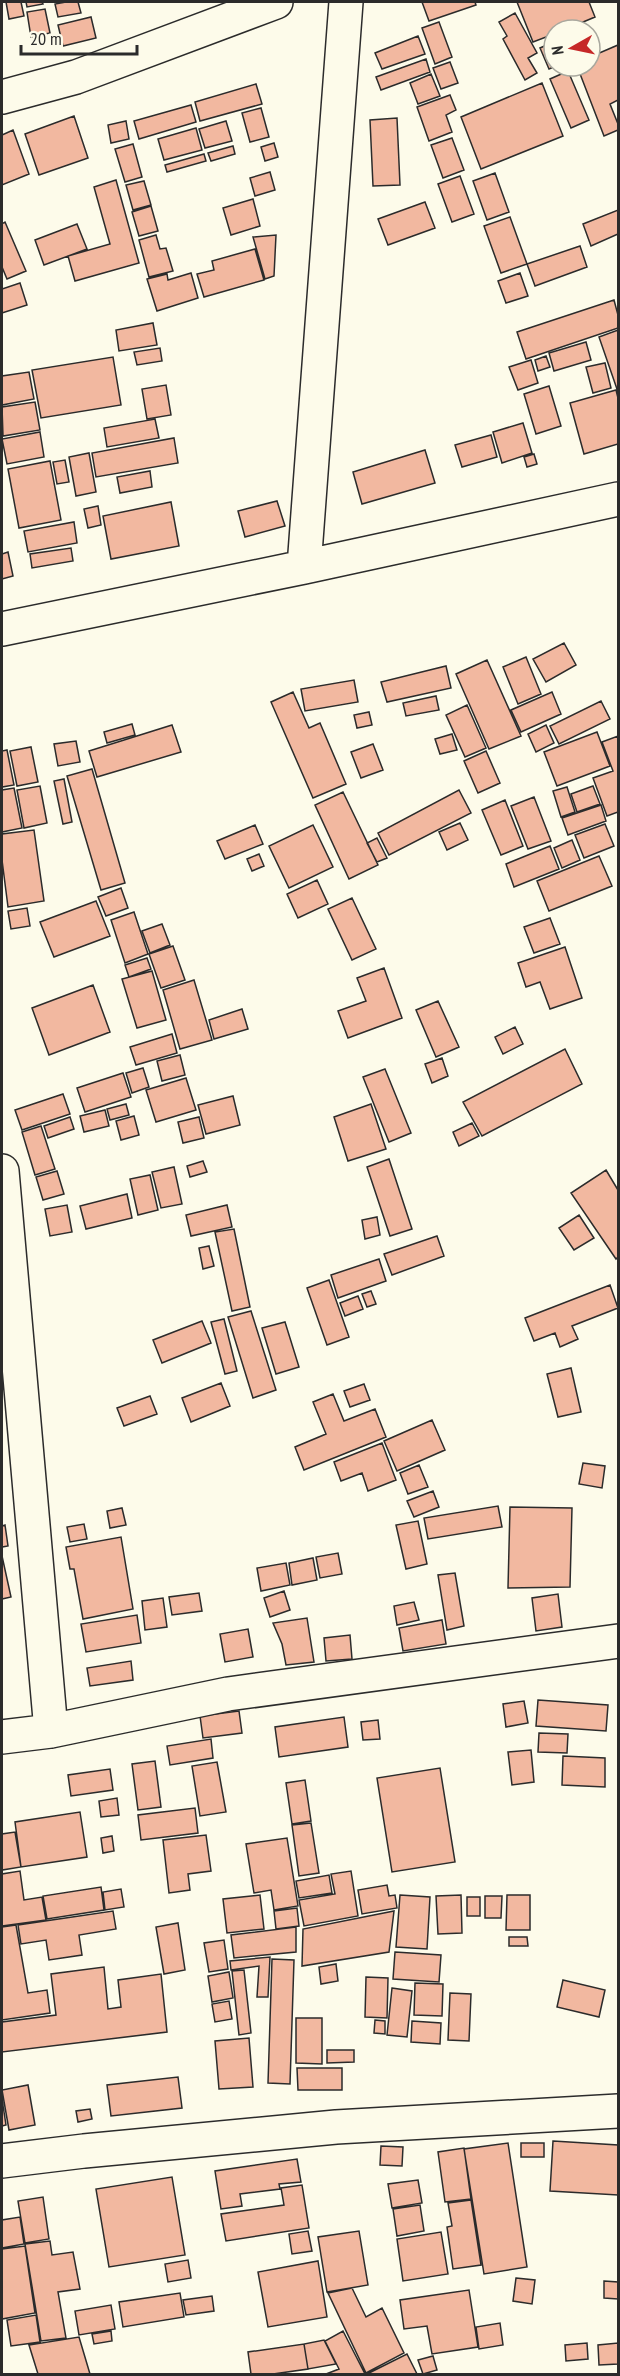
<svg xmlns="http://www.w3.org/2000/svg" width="620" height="2376" font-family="'PT Sans Narrow',sans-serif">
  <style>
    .building { fill: #f2b8a0; stroke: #2b2b2b; stroke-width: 1.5 }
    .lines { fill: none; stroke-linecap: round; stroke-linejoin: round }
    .minor-casing { stroke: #2b2b2b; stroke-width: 36 }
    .minor { stroke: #fdfbea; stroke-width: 33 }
  </style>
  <rect width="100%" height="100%" fill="#fdfbea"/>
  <path class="building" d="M6,2H21L24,16L9,19Z
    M26,2H42L43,4L27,7Z
    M66,2H78L81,13L58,17L55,4Z
    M422,2H475L476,5L429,21Z
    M517,2H589L595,17L564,30H554V34L533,42Z
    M45,9L50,33L31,37L27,12Z
    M515,13L537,53L528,58L537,73L525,80L503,39L507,36L499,22Z
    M91,17L96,38L63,46L58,25Z
    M439,22L452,57L435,64L422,28Z
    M418,36L425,54L382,69L375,53Z
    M554,42V66H556L549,69L540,48Z
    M618,45V100L610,104L618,124V130L604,136L577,66H590V57Z
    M426,59L430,72L381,90L376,77Z
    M450,62L458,83L441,89L433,68Z
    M568,71L589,120L571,128L550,79Z
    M431,74L440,96L418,104L410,83Z
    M542,83L563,136L481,169L461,117Z
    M256,84L262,104L200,121L195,102Z
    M450,95L456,110L446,115L452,132L429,141L417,107Z
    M191,105L196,122L139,139L134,121Z
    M261,108L269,137L250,142L242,113Z
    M74,116L88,158L39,175L25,134Z
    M397,118L400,185L373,186L370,120Z
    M126,121L129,139L111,143L108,125Z
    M226,121L232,141L205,148L199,129Z
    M196,128L202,150L164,160L158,139Z
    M13,130L29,174L2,185V135Z
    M452,138L464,170L443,178L431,145Z
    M274,143L278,157L265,161L261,147Z
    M133,144L142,177L125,182L115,149Z
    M233,146L235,154L211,161L208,153Z
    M204,154L206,161L167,172L165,165Z
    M270,172L275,190L255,196L250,178Z
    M495,173L509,212L487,220L473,181Z
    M460,176L474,214L452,222L438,184Z
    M116,180L139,263L75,281L68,256L110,244L94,187Z
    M144,181L151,205L133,210L126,185Z
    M253,199L260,226L231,235L223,208Z
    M425,202L435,228L388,245L378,219Z
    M151,206L158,231L139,236L132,212Z
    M618,210V234L591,246L583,224Z
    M510,217L527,264L501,273L484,226Z
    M5,222L26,271L7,279L2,267V224Z
    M77,224L87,249L44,265L35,240Z
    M156,235L160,249L166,248L173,271L149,277L139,240Z
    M276,235L274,276L265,279L253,237Z
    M580,246L587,267L535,286L527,264Z
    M255,249L264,280L204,297L197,274L214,270L212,261Z
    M191,273L198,298L157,311L147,279L167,274L168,280Z
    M520,273L528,296L506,303L498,281Z
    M20,283L27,305L2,313V289Z
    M614,300L618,315V328L526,359L517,332Z
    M153,323L157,345L119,351L116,330Z
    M618,330V392L599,337Z
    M586,342L591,360L554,371L549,353Z
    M160,348L162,361L137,365L134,352Z
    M546,356L550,367L538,371L535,360Z
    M113,357L121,405L41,418L32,370Z
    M531,360L538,383L518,390L509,367Z
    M605,363L611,388L593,393L586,367Z
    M29,372L34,399L2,405V376Z
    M166,385L171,415L147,419L142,389Z
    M549,386L561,426L536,434L524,394Z
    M616,390L618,398V444L584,454L570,403Z
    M35,402L40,430L3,436L2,407Z
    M155,419L159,438L107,447L104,428Z
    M523,423L532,453L502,463L493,432Z
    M40,432L44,457L7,464L2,439Z
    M491,435L497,457L462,467L455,445Z
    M174,438L178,463L96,477L92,453Z
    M425,450L435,483L362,504L353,472Z
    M89,453L96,492L76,496L69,457Z
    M534,454L537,464L527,467L524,457Z
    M65,460L69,482L57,484L53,462Z
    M50,461L61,520L19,528L8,469Z
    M150,471L152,487L120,493L117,477Z
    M277,501L285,526L245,537L238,511Z
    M171,502L179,546L111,559L103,516Z
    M98,506L101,525L88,528L84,509Z
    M74,522L77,543L28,552L24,531Z
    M71,548L73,561L32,568L30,554Z
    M8,552L13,576L2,579V554Z
    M564,643L576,665L546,682L533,659Z
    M526,657L541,694L518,704L503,667Z
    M487,660L521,736L489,749L456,674Z
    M446,666L451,688L387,702L381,682Z
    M354,680L358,702L305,711L301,689Z
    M293,692L309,728L320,723L346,784L313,798L271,702Z
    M552,692L561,714L521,732L511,710Z
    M436,696L439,710L406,716L403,703Z
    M601,701L610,719L559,744L550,726Z
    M467,705L486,748L465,757L446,715Z
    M369,712L372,725L357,728L354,715Z
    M132,724L135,735L107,743L104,732Z
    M172,725L181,752L97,777L89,751Z
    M546,725L554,743L536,752L528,734Z
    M597,732L610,766L557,786L544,752Z
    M452,734L457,750L440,754L435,739Z
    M618,736V812L607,816L593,778L613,771L602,742Z
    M76,741L80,762L58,766L54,744Z
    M373,744L383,770L361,778L351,752Z
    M31,747L38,782L17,786L10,751Z
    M7,750L14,785L2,787V751Z
    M486,751L500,783L478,793L464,761Z
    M92,769L125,883L101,890L67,776Z
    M64,779L72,822L63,824L54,781Z
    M40,786L47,823L24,828L17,790Z
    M593,786L600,804L577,812L571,794Z
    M567,787L575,812L561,817L553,791Z
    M14,788L22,828L2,832V790Z
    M459,790L471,813L389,855L378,833Z
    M343,792L378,865L349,879L315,805Z
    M534,797L551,841L528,849L511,806Z
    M505,800L523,846L501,855L482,810Z
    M601,805L606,821L568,835L562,818Z
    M460,823L468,840L447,850L439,832Z
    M605,824L614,846L584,858L575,835Z
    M255,825L263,844L225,859L217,841Z
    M313,825L333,867L289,888L269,846Z
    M34,830L44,901L8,907L2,860V834Z
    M377,838L387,858L377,862L367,843Z
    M572,840L580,860L562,868L554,848Z
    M550,846L559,869L514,887L506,864Z
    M259,854L264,866L252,871L247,859Z
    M599,856L612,886L549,911L537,881Z
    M317,880L328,904L298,918L287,894Z
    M121,888L128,908L106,916L98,897Z
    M352,898L376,949L352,960L328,909Z
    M96,901L110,936L54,957L40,922Z
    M27,908L30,926L11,929L8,911Z
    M134,912L148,954L125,963L111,920Z
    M550,918L560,944L534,953L524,927Z
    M162,924L170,945L150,953L142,931Z
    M173,946L185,980L161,988L149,954Z
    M565,947L582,998L550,1009L540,982L526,987L518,963Z
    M147,958L151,969L129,977L125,965Z
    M384,968L402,1018L348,1038L338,1011L366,1001L357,978Z
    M152,971L166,1020L137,1028L122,979Z
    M194,980L212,1040L180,1049L163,990Z
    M93,985L110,1032L49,1055L32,1008Z
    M438,1001L459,1047L436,1057L416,1010Z
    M242,1009L248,1029L214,1039L209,1020Z
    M515,1027L523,1044L503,1054L495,1037Z
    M172,1034L177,1053L136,1065L130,1047Z
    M565,1049L582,1084L482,1136L463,1102Z
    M180,1055L185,1075L162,1081L157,1061Z
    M442,1058L448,1076L432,1083L425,1064Z
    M143,1068L149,1087L132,1093L126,1073Z
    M385,1069L411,1133L389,1142L363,1077Z
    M123,1073L131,1097L85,1112L77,1088Z
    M186,1078L196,1110L156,1122L146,1090Z
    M63,1094L70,1114L22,1130L15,1110Z
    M233,1096L240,1125L206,1134L198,1105Z
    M126,1104L129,1115L110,1120L107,1109Z
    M371,1104L386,1149L348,1161L334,1117Z
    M105,1110L109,1126L84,1132L80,1116Z
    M134,1116L139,1135L121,1140L116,1121Z
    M70,1117L74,1129L48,1138L44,1126Z
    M199,1117L204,1138L183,1143L178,1122Z
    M472,1123L479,1136L459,1146L453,1132Z
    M41,1126L55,1169L35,1175L22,1132Z
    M389,1159L412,1229L390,1236L367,1167Z
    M203,1161L207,1172L190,1177L187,1166Z
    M174,1167L182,1204L161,1208L152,1172Z
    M606,1170L618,1190V1257L616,1259L571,1193Z
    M57,1171L64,1194L43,1200L36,1177Z
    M150,1175L158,1210L138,1215L130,1179Z
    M127,1194L132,1218L86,1229L80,1206Z
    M67,1205L72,1232L50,1236L45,1209Z
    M227,1205L232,1227L191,1236L186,1215Z
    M579,1215L594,1238L574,1250L559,1228Z
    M377,1217L380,1235L365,1239L362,1220Z
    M234,1229L250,1307L232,1311L215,1232Z
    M437,1236L444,1256L392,1275L384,1254Z
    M209,1246L214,1266L203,1269L199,1248Z
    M379,1259L386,1281L338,1298L331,1275Z
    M329,1280L349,1337L327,1345L307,1288Z
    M610,1285L618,1308L572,1326L578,1339L560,1347L555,1333L534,1341L525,1318Z
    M371,1291L376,1304L367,1307L362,1294Z
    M358,1296L363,1309L345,1316L340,1303Z
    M251,1311L276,1390L253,1398L228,1317Z
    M224,1319L237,1371L225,1374L211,1322Z
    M202,1321L211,1343L162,1363L153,1340Z
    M285,1322L299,1367L276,1374L262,1328Z
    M571,1368L581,1412L558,1417L547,1374Z
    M221,1383L230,1406L191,1422L182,1398Z
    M364,1384L370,1400L350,1407L344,1391Z
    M333,1394L344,1421L375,1409L386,1437L304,1470L295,1447L326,1434L313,1402Z
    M150,1396L157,1414L124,1426L117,1408Z
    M432,1420L445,1450L397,1471L384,1441Z
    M382,1443L396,1480L368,1491L362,1473L341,1481L334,1462Z
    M583,1463L605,1466L602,1488L579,1484Z
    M419,1465L428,1487L408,1494L400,1473Z
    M433,1491L439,1507L414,1517L407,1501Z
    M498,1506L502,1527L428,1539L424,1518Z
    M510,1507L572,1508L570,1587L508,1588Z
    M122,1508L126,1525L110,1528L107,1511Z
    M418,1521L427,1564L406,1569L396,1525Z
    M84,1524L87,1539L70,1542L67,1527Z
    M5,1525L8,1546L2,1547V1526Z
    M121,1537L133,1609L83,1619L74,1569H70L66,1547Z
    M338,1553L342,1574L320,1578L316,1557Z
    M2,1556L11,1597L2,1599Z
    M313,1558L317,1580L292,1585L289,1563Z
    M286,1563L290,1585L261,1591L257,1568Z
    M455,1573L464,1626L447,1630L438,1575Z
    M284,1591L290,1610L270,1617L264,1598Z
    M199,1593L202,1611L172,1615L169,1597Z
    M558,1594L562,1627L536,1631L532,1598Z
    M163,1598L167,1627L145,1630L142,1601Z
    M414,1602L419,1620L397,1625L394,1606Z
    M137,1615L141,1643L86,1652L81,1624Z
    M307,1618L314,1662L286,1665L282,1644L273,1623Z
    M442,1620L446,1644L403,1651L399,1628Z
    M248,1629L253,1657L225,1662L220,1634Z
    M350,1635L352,1659L326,1661L324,1638Z
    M131,1661L133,1680L90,1686L87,1668Z
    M538,1700L608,1705L606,1731L536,1726Z
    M524,1701L528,1723L506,1727L503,1704Z
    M239,1711L242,1733L203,1738L200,1716Z
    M344,1717L348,1747L279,1757L275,1727Z
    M378,1720L380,1739L363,1740L361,1722Z
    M539,1733L568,1734L567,1753L538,1752Z
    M211,1739L213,1758L170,1765L167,1746Z
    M531,1750L534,1782L512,1785L508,1752Z
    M563,1756L605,1758V1787L562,1785Z
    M155,1761L161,1807L138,1810L132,1764Z
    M217,1762L226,1812L200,1816L192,1766Z
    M440,1768L455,1862L392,1872L377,1778Z
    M110,1769L113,1790L71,1796L68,1775Z
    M305,1780L311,1821L292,1824L286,1783Z
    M117,1798L119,1815L101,1817L99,1801Z
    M195,1808L198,1833L141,1840L138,1815Z
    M80,1812L87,1857L21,1867L15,1822Z
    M311,1823L319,1873L299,1876L292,1825Z
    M15,1832L21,1867L2,1870V1834Z
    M206,1835L211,1871L188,1874L190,1890L169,1893L163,1840Z
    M112,1836L114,1851L103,1853L101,1838Z
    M287,1838L298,1906L274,1910L271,1890L254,1893L246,1844Z
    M20,1871L24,1900L42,1897L46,1920L2,1926V1874Z
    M351,1871L358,1916L304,1926L299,1900L335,1894L331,1874Z
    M329,1875L332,1893L299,1898L296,1881Z
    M387,1885L389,1896L395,1895L397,1908L362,1914L358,1890Z
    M101,1887L104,1910L47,1919L43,1896Z
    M121,1889L124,1907L105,1910L103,1892Z
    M260,1895L264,1929L227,1933L223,1899Z
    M400,1895L430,1897L427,1949L396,1947Z
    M461,1895L462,1933L438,1934L436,1896Z
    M507,1895H530V1930H506Z
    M485,1896H502L501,1918H485Z
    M467,1897H480V1916H467Z
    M297,1908L299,1926L276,1929L274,1911Z
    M113,1911L116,1929L79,1935L82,1955L49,1960L46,1940L21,1944L18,1925Z
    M394,1911L389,1952L302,1966L303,1929Z
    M178,1923L185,1970L164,1974L156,1927Z
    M16,1925L28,1993L47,1990L50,2013L2,2020V1927Z
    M296,1927V1952L234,1958L231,1935Z
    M509,1937H527L528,1946H509Z
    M224,1940L228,1969L209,1972L204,1943Z
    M395,1952L441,1955L439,1982L393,1979Z
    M270,1957L268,1997H257L259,1966L231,1970L230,1961Z
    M272,1959L294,1960L290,2084L268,2083Z
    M336,1964L338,1981L321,1984L319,1967Z
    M104,1967L108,2009L121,2007L118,1980L161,1974L167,2032L2,2052V2022L56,2015L51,1974Z
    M244,1970L251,2033L239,2035L232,1971Z
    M229,1972L233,1998L212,2002L208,1976Z
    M366,1977L388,1978L387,2018L365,2017Z
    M563,1980L605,1990L599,2017L557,2007Z
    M415,1983L443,1984L442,2016L414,2015Z
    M392,1988L412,1991L407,2037L387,2035Z
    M450,1993L471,1994L469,2041L448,2040Z
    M229,2001L232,2019L215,2022L212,2004Z
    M296,2018H322V2064L296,2063Z
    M375,2020L385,2021V2034L374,2033Z
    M412,2021L441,2023L440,2044L411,2042Z
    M249,2038L253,2087L219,2089L215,2041Z
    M327,2050H354V2062L327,2063Z
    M297,2068H342V2090H298Z
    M178,2077L182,2108L111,2116L107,2085Z
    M28,2085L35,2125L9,2130L2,2090Z
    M2,2099L6,2125L2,2126Z
    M90,2109L92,2119L78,2122L76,2111Z
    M553,2141L618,2145V2195L550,2191Z
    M508,2143L527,2267L484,2274L464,2149Z
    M521,2143H544V2157H521Z
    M381,2146L403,2147L402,2166L380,2165Z
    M464,2148L471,2199L445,2202L438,2152Z
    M297,2159L301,2182L279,2184L280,2189L240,2194L242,2206L221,2209L215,2171Z
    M172,2177L185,2255L109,2267L96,2189Z
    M418,2180L422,2203L392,2208L388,2184Z
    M302,2185L309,2228L226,2241L221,2214L284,2205L281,2188Z
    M43,2197L49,2239L25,2243L18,2201Z
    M471,2200L481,2265L453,2269L447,2227L452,2226L448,2203Z
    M420,2205L424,2231L397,2236L393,2209Z
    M20,2217L24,2244L2,2248V2220Z
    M308,2231L312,2251L292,2254L289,2234Z
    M359,2231L368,2285L327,2292L318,2237Z
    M441,2232L448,2274L403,2281L397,2239Z
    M50,2241L52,2255L73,2252L80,2289L58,2292L66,2338L41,2341L25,2244Z
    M25,2246L35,2313L2,2319V2249Z
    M188,2260L191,2278L168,2282L165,2264Z
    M318,2261L327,2317L268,2327L258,2272Z
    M516,2278L535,2280L532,2304L513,2301Z
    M604,2281L618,2282V2299L604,2298Z
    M352,2288L366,2317L382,2308L404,2353L366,2373L328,2293Z
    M469,2290L478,2347L432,2354L427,2326L404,2329L400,2300Z
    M180,2293L184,2317L123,2327L119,2302Z
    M212,2296L214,2311L186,2315L183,2300Z
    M111,2305L115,2329L79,2335L75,2311Z
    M36,2315L40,2342L11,2346L7,2320Z
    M500,2323L503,2345L479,2349L476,2327Z
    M111,2331L112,2341L94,2344L92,2334Z
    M343,2331L365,2374H326L339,2369L325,2341Z
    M79,2337L90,2374H38L29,2345Z
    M324,2340L336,2364L308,2369L304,2344Z
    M587,2343L588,2359L566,2361L565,2345Z
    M618,2343V2364L599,2365L598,2345Z
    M304,2344L308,2369L273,2374H251L248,2352Z
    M407,2354L417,2374H367Z
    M433,2356L437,2370L423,2374L418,2360Z"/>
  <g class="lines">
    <g class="minor-casing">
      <path id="minor" d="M2,97L76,77L276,2
        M304,567L346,2
        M2,629L304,567L618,499
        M2,1171L51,1731
        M2,1737L51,1731L228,1694L618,1641
        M2,2161L84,2151L336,2127L618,2111"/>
    </g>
    <use href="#minor" class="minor"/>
  </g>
  <rect width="620" height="2376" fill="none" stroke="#2b2b2b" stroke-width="6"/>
  <g transform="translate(572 48) rotate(261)"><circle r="28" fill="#fdfbea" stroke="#a9a89e" stroke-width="1.5"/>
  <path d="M0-4.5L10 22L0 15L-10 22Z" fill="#c62828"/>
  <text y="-9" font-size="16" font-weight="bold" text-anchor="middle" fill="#2b2b2b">N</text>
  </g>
  <path d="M21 45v9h116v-9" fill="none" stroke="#2b2b2b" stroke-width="3"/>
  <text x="30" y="45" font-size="18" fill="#2b2b2b" stroke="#fdfbea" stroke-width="4.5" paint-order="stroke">20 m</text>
</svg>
